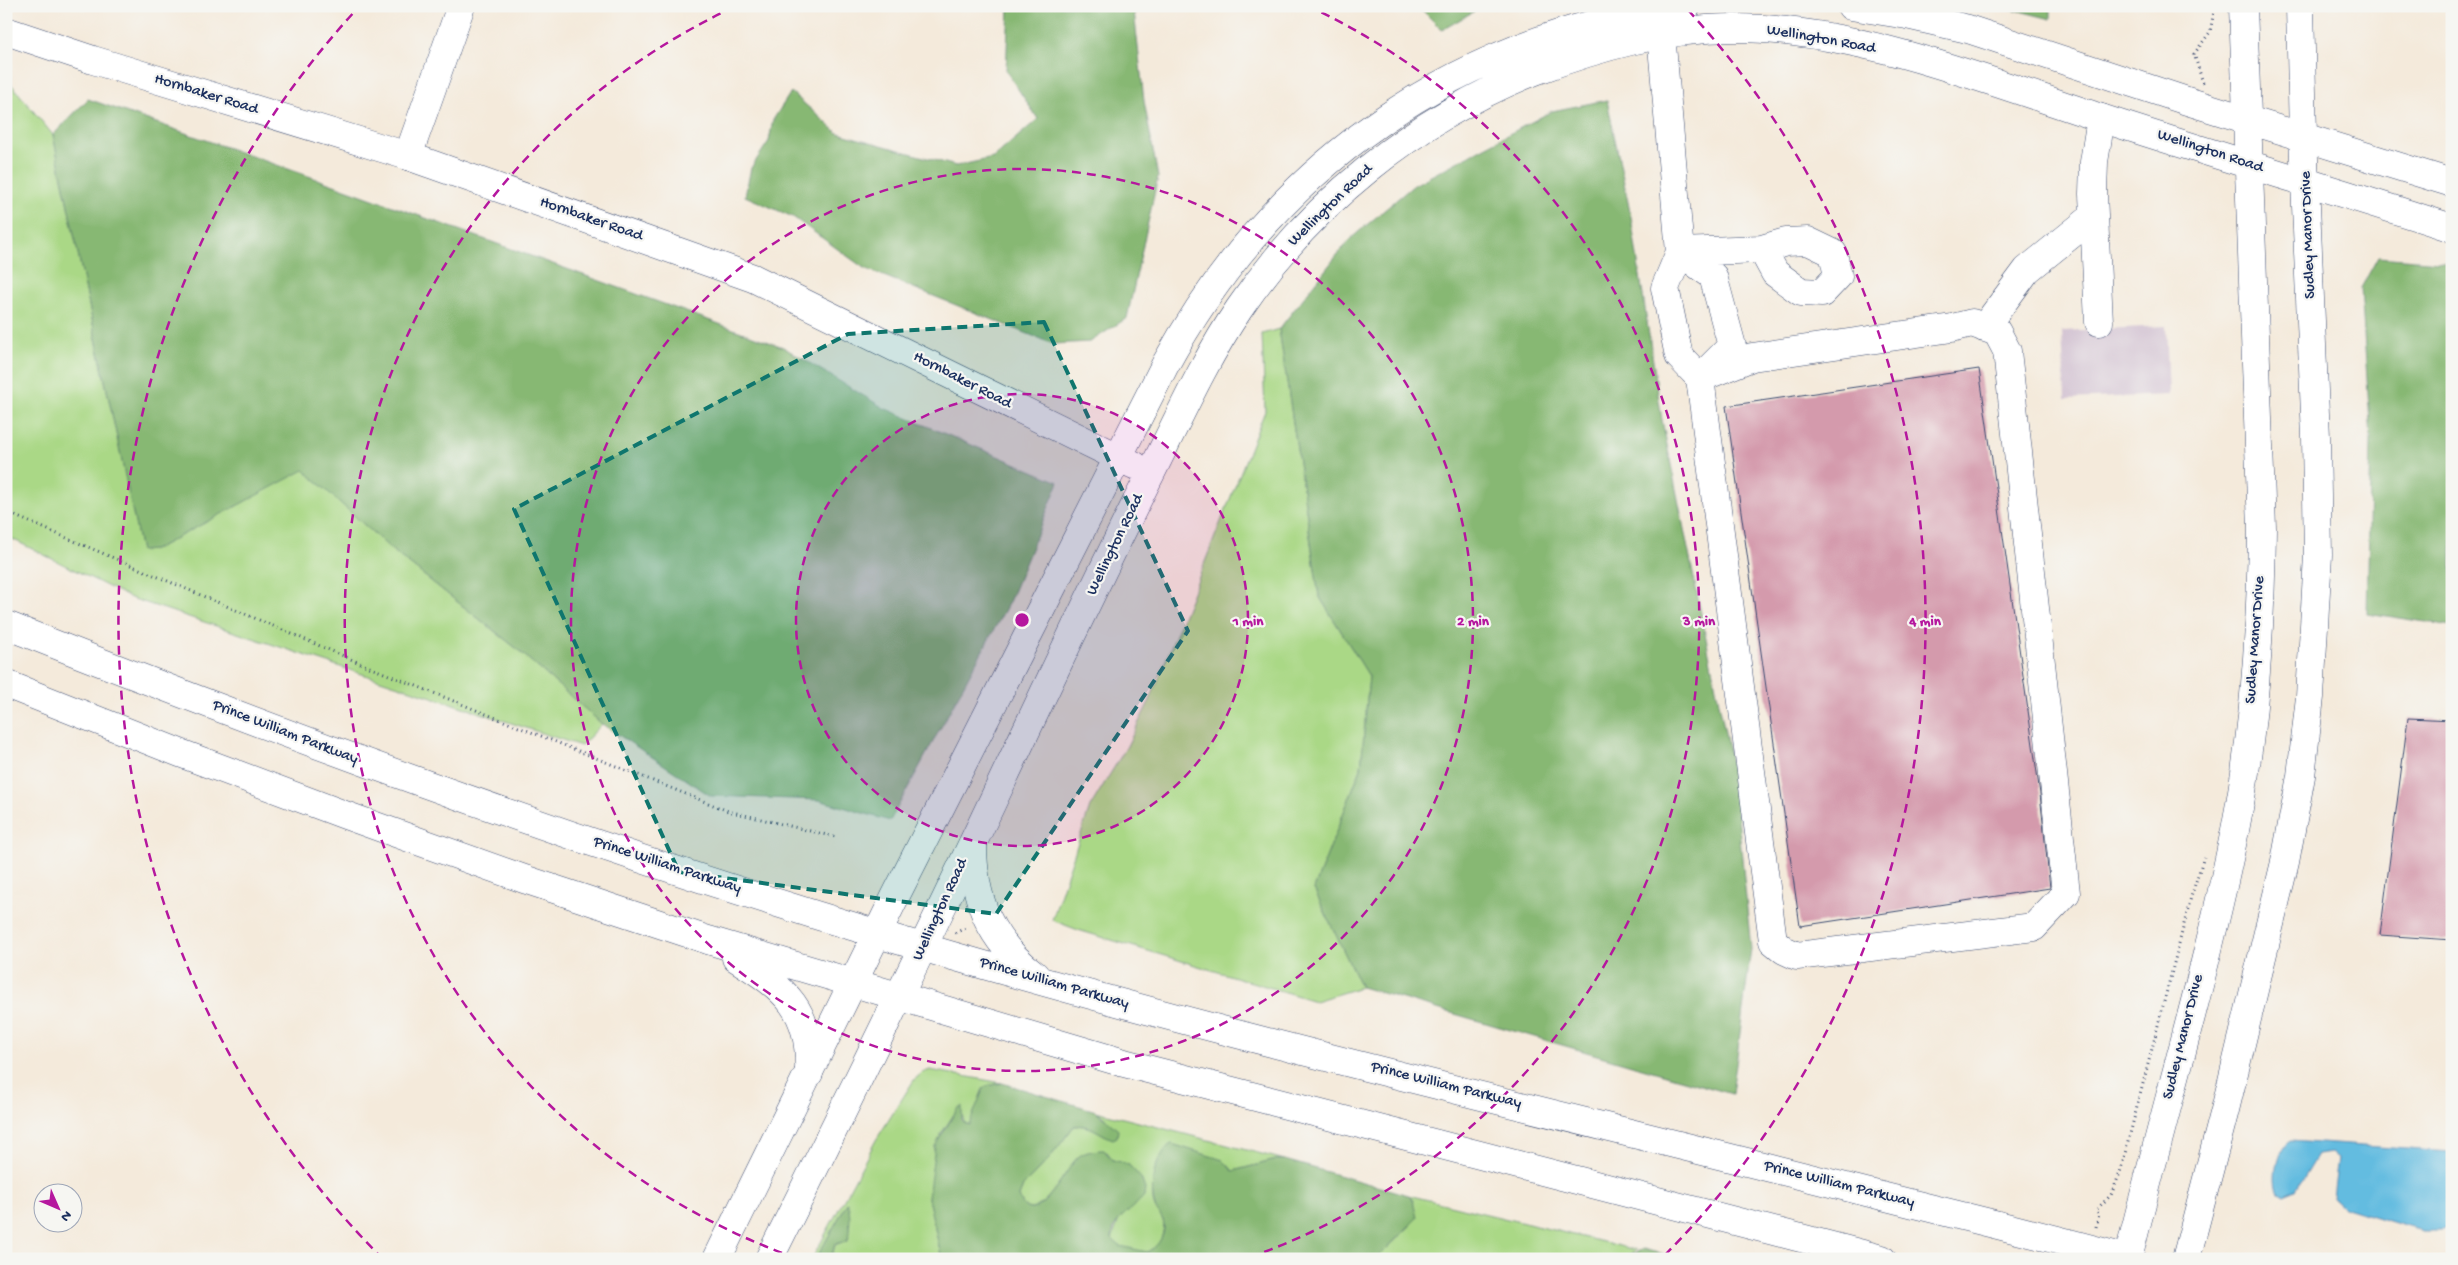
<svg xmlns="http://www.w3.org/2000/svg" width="2458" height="1265" font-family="'Gochi Hand',sans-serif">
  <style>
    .industrial { fill: #cfbdcf }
    .green { fill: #aad886; stroke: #628472 }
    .forest { fill: #87b873; stroke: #517468 }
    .water { fill: #63bce0; stroke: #3f769f }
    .building { fill: #d49aac }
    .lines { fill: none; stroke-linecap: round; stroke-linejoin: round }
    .minor-casing { stroke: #3c4b71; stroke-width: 29 }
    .major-casing { stroke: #3c4b71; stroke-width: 29 }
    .highway-casing { stroke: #3c4b71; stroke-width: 29 }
    .path { stroke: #3c4b71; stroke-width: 3; stroke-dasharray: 1 4; stroke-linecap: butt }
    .minor { stroke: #fff; stroke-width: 28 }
    .major { stroke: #fff; stroke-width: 28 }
    .highway { stroke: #fff; stroke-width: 28 }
    .marked { fill: #0f766e; fill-opacity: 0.2; stroke: #0f766e; stroke-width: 4; stroke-dasharray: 10 6; stroke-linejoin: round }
    .ring { fill: none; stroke: #b5179e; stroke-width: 2.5; stroke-dasharray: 9 6 }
    .labels { text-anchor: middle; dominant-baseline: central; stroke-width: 4.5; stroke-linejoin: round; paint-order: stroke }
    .street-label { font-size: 16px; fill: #1b2f5e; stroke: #f6f6f2 }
    .centre { fill: #b5179e; stroke: #f6f6f2; stroke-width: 2.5 }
    .ring-label { font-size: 15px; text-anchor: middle; font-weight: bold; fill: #b5179e; stroke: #f6f6f2; stroke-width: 4.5; stroke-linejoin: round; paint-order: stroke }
  </style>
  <rect width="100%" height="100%" fill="#f6f6f2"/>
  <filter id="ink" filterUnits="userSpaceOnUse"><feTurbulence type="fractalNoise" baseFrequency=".02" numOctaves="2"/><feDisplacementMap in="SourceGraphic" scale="10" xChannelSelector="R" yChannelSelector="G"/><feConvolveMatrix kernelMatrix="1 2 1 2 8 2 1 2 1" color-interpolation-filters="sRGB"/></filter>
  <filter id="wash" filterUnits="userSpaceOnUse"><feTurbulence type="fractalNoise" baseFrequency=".0096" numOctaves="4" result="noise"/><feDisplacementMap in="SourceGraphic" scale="20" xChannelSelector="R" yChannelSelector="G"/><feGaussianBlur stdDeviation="1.12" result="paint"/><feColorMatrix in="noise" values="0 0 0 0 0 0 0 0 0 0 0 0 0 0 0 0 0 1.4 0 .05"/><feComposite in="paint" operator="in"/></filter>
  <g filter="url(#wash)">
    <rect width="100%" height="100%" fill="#f4eadb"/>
    <path class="industrial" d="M2166,326L2169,395L2065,399L2062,331Z"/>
    <path class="green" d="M6,78L53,135L141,551L154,550L304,469L393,551L516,648L602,724L581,746L131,598L6,536Z
      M1279,329L1319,596L1369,676L1361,768L1314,889L1361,987L1315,1001L1078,930L1052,920L1090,807L1126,748L1150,700L1265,411L1262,334Z
      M930,1070L1002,1083L986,1086L983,1089L972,1122L967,1125L964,1123L962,1114L958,1108L941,1134L928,1198L942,1259H854L850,1257L848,1259H831L835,1245L849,1239C846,1225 851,1218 847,1203L816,1259H812L876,1140L914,1080L922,1073Z
      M1096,1111L1285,1160H1276L1233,1171L1223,1160L1160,1159C1153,1173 1152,1184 1153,1200C1154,1208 1160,1213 1163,1220C1166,1231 1159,1250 1147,1252C1142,1252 1136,1250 1131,1250C1124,1248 1116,1246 1112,1239L1119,1219L1128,1210L1129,1165L1113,1160L1107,1152C1097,1151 1090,1150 1081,1156C1068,1163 1033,1238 1019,1196L1023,1186L1049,1159L1074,1126C1088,1124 1097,1130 1108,1137L1104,1116Z
      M1408,1195L1636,1250L1622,1259H1376L1410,1226L1414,1200Z"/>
    <path class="forest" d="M1009,6H1136L1134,11L1144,101L1158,177L1127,318L1090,342L1053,344L864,268L793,217L745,196L751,168L769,141L773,120L791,92L838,133L956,166L993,158L1038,119L1006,71Z
      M1418,6H1483L1442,30Z
      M2000,6H2051V19Z
      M88,99L334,185L783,347L884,408L1059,482L1009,602L890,821L819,800L711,796L602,724L516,648L393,551L304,470L154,550L141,551L53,135Z
      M1607,100L1631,217L1662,420L1734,777L1751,949L1732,1094L1361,987L1314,889L1361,768L1369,676L1319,596L1279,329L1349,240L1414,185L1552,111Z
      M2378,257L2452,263V626L2367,613L2371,439L2361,288Z
      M1002,1083L1096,1111L1118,1130L1117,1137L1113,1139C1098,1134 1091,1123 1074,1126L1049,1159L1023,1186L1019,1196C1033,1238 1067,1166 1078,1157C1086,1151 1095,1150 1104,1150L1113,1160L1129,1165L1141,1178L1145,1189L1144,1196C1133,1210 1112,1218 1112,1239L1120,1246L1147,1252C1159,1247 1167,1232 1163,1220C1160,1214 1155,1210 1154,1203C1151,1187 1152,1172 1160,1158C1163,1153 1166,1146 1172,1144L1223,1160L1233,1171L1276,1160H1285L1408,1195L1413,1200L1417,1218L1376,1259H942L928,1198L935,1146L958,1108L962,1106V1121L969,1125L983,1089L986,1086Z
      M847,1203C852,1212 849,1230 848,1241L835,1244L831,1259H816Z
      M1643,1249L1681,1259H1622Z"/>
    <path class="water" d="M2291,1141L2450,1152L2452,1225L2442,1231H2422L2343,1207L2333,1198L2338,1158L2332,1153L2317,1155L2296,1190L2284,1195L2279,1192C2272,1182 2278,1145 2291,1141Z"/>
    <g id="blocks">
      <path class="building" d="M1979,369L2040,794L2050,888L1800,926L1726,406Z
        M2408,718L2452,720V940L2380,935Z"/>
    </g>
  </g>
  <g filter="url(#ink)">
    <use href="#blocks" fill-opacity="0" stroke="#3c4b71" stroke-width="1"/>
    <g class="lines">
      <g class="minor-casing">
        <path id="minor" d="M1661,34L1680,252L1713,276L1732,346L1700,378L1752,357L1952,328L1972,323L1997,332L2007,351L2066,893L2034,927L1797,956L1784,950L1773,941L1700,378L1679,356L1665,288L1680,252L1762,249L1786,242L1808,241L1833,253L1838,276L1822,293L1801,292L1775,273L1762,249
          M408,156L461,6
          M2099,322L2093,194L2094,162L2101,118
          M1984,328L2027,270L2094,216"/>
      </g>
      <g class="major-casing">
        <path id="major" d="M1851,6L1907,15L1968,29L2187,101L2452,183
          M6,31L93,60L408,156L753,278L1134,465
          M717,1259L895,897L1165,365C1275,164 1458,35 1687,6
          M769,1259C854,1090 936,921 1017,750C1060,659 1103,568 1148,479C1177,422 1203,362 1239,309C1311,203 1416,118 1535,71C1599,47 1666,28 1734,28C1855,28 1982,79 2095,116C2213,155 2333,189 2452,228
          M2128,1259C2163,1114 2207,971 2236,825C2255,728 2261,627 2262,528L2243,6
          M2186,1259L2225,1110L2285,862L2301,776L2310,697L2318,555L2316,437L2303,136L2300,6"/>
      </g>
      <g class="highway-casing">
        <path id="highway" d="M6,625C293,739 582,845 878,934C1201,1031 1531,1107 1858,1190C1948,1213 2039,1234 2128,1259
          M6,684L180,753L345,815L527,880L708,940L1124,1063L1882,1259
          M973,844C973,900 990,941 1035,975
          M736,958C787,990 811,1009 809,1073"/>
      </g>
      <path class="path" d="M2203,83L2194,54L2210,32L2215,6
        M6,512L374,669L728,811L835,837
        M955,933L968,927
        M2096,1227L2099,1214L2096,1210L2111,1195L2120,1173L2191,897L2204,857"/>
      <use href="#minor" class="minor"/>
      <use href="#major" class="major"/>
      <use href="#highway" class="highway"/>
    </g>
  </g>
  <path class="marked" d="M1044,322L1188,631L996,914L679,872L514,509L848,334Z"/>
  <circle cx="1022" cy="620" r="226" fill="#b5179e" fill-opacity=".12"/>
  <g class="ring">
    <circle cx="1022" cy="620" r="226"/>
    <circle cx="1022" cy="620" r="451"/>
    <path d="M796 1258A677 677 0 0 1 736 6M1308 6A677 677 0 0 1 1248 1258"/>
    <path d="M383 1259A903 903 0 0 1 356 10M1688 10A903 903 0 0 1 1661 1259"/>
  </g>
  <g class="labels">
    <g class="street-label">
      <text transform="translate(1821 40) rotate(10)">Wellington Road</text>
      <text transform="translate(206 95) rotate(17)">Hornbaker Road</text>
      <text transform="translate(2210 152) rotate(18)">Wellington Road</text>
      <text transform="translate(1331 206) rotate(-44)">Wellington Road</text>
      <text transform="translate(591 220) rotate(19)">Hornbaker Road</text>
      <text transform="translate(2309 235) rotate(-92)">Sudley Manor Drive</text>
      <text transform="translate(962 381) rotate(27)">Hornbaker Road</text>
      <text transform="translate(1116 545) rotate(-64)">Wellington Road</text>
      <text transform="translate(2256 640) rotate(-86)">Sudley Manor Drive</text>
      <text transform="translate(285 733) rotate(21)">Prince William Parkway</text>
      <text transform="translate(667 866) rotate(18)">Prince William Parkway</text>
      <text transform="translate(941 910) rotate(-65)">Wellington Road</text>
      <text transform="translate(1054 984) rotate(16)">Prince William Parkway</text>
      <text transform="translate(2184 1037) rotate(-76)">Sudley Manor Drive</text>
      <text transform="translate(1446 1086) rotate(14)">Prince William Parkway</text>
      <text transform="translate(1839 1185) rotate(14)">Prince William Parkway</text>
    </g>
  </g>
  <circle cx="1022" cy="620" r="8" class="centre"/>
  <g class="ring-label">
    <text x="1248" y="625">1 min</text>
    <text x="1473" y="625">2 min</text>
    <text x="1699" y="625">3 min</text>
    <text x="1925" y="625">4 min</text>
  </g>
  <rect width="2458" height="1265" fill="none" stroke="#f6f6f2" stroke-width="25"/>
  <g transform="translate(58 1208) rotate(135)"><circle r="24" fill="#f6f6f2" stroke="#9ea6b7"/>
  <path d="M0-4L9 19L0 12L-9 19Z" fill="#b5179e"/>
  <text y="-8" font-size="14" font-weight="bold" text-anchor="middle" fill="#1b2f5e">N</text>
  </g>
</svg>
